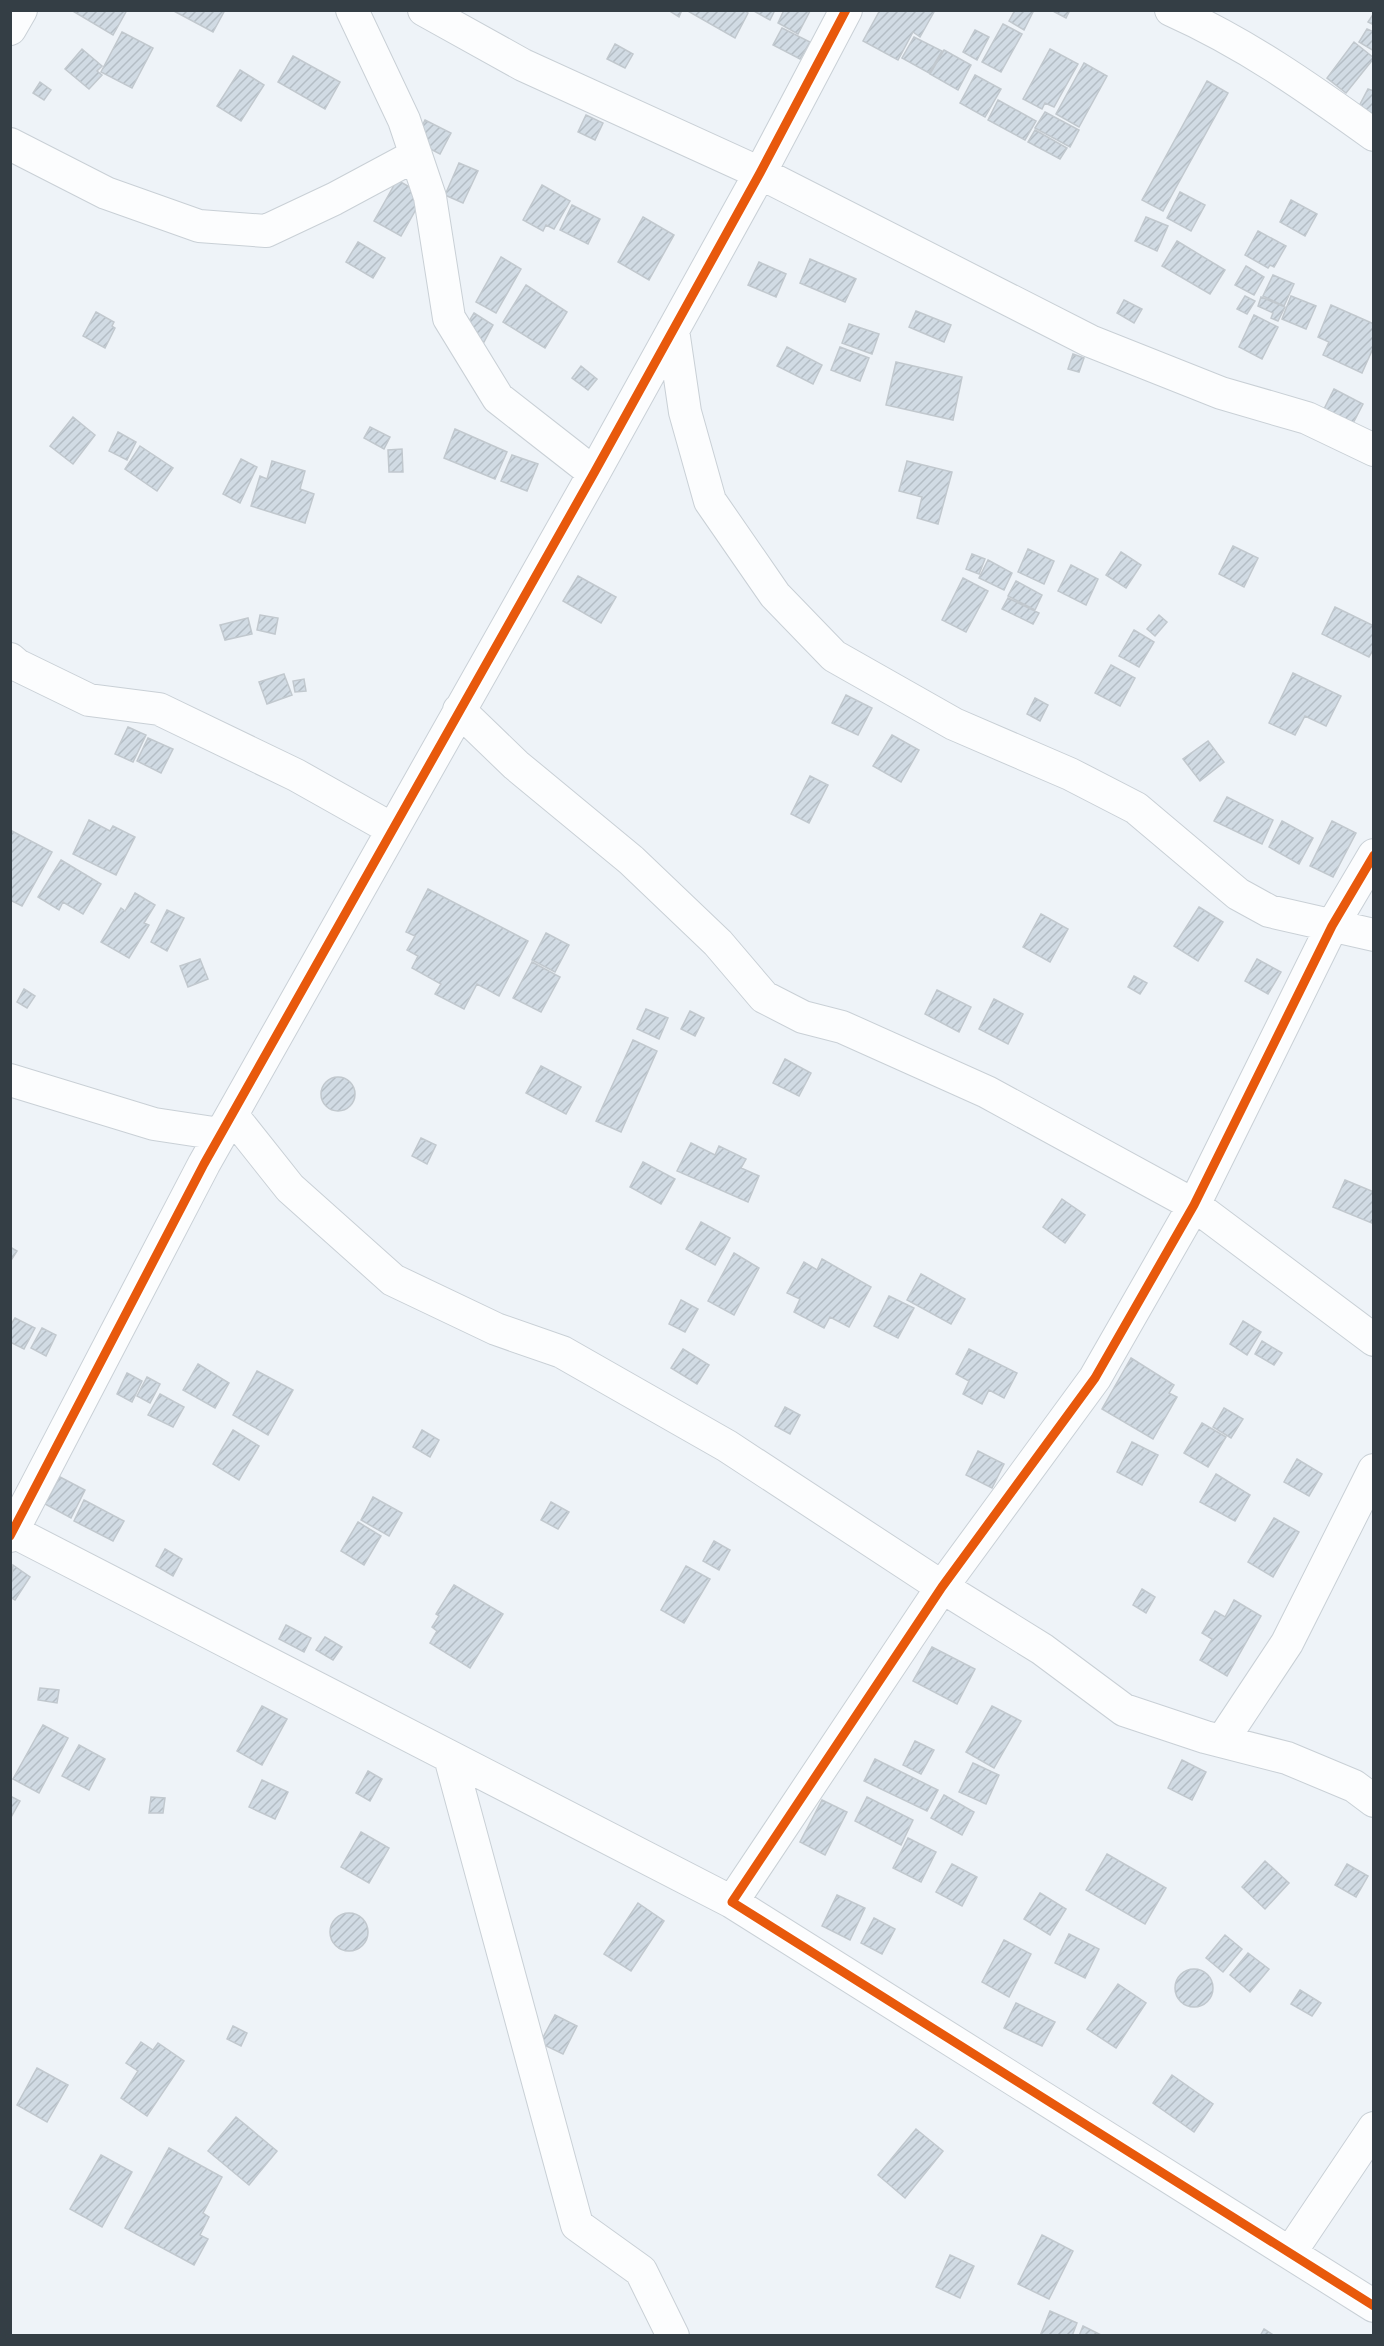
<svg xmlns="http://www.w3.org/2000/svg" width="1384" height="2346" font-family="Lato,sans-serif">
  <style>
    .building { fill: url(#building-hatch); stroke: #c1c8ce; stroke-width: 1.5 }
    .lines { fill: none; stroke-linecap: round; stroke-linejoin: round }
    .minor-casing { stroke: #c9d0d6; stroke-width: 34 }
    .minor { stroke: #fcfdfe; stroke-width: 32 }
    .cycleway-casing { stroke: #fff; stroke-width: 13 }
    .cycleway { stroke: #e8590c; stroke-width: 9 }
  </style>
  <defs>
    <pattern id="building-hatch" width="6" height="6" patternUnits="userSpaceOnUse" patternTransform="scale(1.5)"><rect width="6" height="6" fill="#d1dbe4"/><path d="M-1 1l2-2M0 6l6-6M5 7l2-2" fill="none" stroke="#b4bdc5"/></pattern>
  </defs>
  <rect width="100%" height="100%" fill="#eef3f8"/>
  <path class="building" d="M71,10H127L113,35Z
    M172,10H225L213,32Z
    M668,10H682L679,17Z
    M686,10H744L748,13L735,38Z
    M752,10H775L770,20Z
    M784,10L810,11L798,34L778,23Z
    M880,10H932L934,12L920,37L913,32L898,60L863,41Z
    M1015,10H1034L1024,30L1009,21Z
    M1051,10H1070L1066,18Z
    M1374,13V25L1368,22Z
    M1003,24L1022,34L1001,72L982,62Z
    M782,28L810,42L800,59L773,45Z
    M1367,29L1374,32V51L1359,42Z
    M975,30L989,37L977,60L963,52Z
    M122,32L153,48L132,88L101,72Z
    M914,37L942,51L929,73L902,58Z
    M1354,42L1374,58L1346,93L1327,78Z
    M615,44L633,54L625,68L607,59Z
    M82,49L102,66L97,71L102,75L89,89L65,69Z
    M1050,49L1078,64L1054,107L1045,103L1042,109L1023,99Z
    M944,50L971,65L958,90L930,74Z
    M293,56L340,82L325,109L278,82Z
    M1084,63L1107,76L1079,127L1056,114Z
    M240,70L264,85L241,121L217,106Z
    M975,75L1001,89L985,117L960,103Z
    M1207,81L1228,93L1163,211L1142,200Z
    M40,82L51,90L44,100L33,93Z
    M1368,89L1374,91V121L1356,112Z
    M998,100L1036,121L1025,140L988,120Z
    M1045,112L1079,130L1070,147L1035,128Z
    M586,115L603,123L595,140L578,132Z
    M425,120L451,133L440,154L415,141Z
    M1035,130L1067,148L1060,159L1028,142Z
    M459,163L478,171L463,203L445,195Z
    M397,180L424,195L401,236L374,221Z
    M542,185L570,201L554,229L546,225L543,231L523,220Z
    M1180,192L1205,205L1191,231L1167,218Z
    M1291,200L1317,214L1305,236L1280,222Z
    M572,205L600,219L588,244L560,230Z
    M643,217L674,235L649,280L618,262Z
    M1146,217L1168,226L1157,251L1135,241Z
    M1258,231L1286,246L1274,267L1270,265L1268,268L1245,255Z
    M1177,241L1225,270L1210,294L1162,266Z
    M358,242L385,258L373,278L346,262Z
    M501,257L521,269L496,313L476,302Z
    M810,259L856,279L845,302L800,283Z
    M759,262L786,274L776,297L748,285Z
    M1246,266L1264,277L1254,295L1235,285Z
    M1273,275L1294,284L1284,306L1263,296Z
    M526,285L567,312L545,348L503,322Z
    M1245,296L1255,301L1247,314L1237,309Z
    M1291,296L1316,306L1306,329L1282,319Z
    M1261,297L1285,307L1278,321L1271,318L1273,313L1258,306Z
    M1124,300L1142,309L1134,323L1117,313Z
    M1331,305L1374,324V346L1362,373L1323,355L1329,342L1318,337Z
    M916,311L951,325L944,342L909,327Z
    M96,312L114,322L112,326L115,328L105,348L83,336Z
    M474,313L493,325L484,342L463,331Z
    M1254,315L1278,327L1262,359L1239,347Z
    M849,324L879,334L872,354L842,343Z
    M787,347L822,365L813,384L777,366Z
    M840,347L869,358L860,381L831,370Z
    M1073,354L1084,358L1079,372L1068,369Z
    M896,362L962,377L953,420L886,405Z
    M581,366L597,379L588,390L572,378Z
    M1334,389L1363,404L1350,429L1321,415Z
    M73,417L95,435L73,464L50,446Z
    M370,427L390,437L384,449L364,438Z
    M455,429L507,452L495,479L444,458Z
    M118,432L136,442L127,460L109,451Z
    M140,446L173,468L157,491L125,469Z
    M402,449L403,472H389L388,450Z
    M512,455L538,464L527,491L501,481Z
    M241,459L257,467L240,503L223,494Z
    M272,461L305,471L300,489L314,494L305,523L251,506L260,476L267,479Z
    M907,461L952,472L938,524L917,518L922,497L899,491Z
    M1233,546L1258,558L1244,587L1219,574Z
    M1028,549L1054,561L1044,584L1018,572Z
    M1121,552L1141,565L1126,588L1106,575Z
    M972,554L985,559L979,574L966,569Z
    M988,560L1012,573L1004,590L979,578Z
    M1071,565L1098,579L1086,605L1058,591Z
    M578,576L616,597L601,623L563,601Z
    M963,578L988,591L966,632L942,620Z
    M1016,581L1042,595L1035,610L1008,596Z
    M1008,598L1039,613L1033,624L1002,609Z
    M1335,607L1374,626V648L1369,657L1322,634Z
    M260,615L278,618L275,634L257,630Z
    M1159,615L1167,622L1155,636L1147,629Z
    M248,618L252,634L225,640L220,625Z
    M1134,630L1154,642L1139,667L1119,656Z
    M1111,665L1135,678L1120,706L1095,693Z
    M1293,673L1341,696L1326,726L1305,716L1295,735L1269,723Z
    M284,674L292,695L267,704L259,682Z
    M304,679L306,691L295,692L293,681Z
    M846,695L872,708L858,735L832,723Z
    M1035,698L1048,705L1040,721L1027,714Z
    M128,727L146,735L133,762L115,754Z
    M892,735L919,750L901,782L873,766Z
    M148,738L173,749L161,773L137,761Z
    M1208,741L1224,762L1200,781L1183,759Z
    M810,776L828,785L809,823L791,814Z
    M1227,797L1273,820L1262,844L1214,821Z
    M89,820L110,831L113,826L135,837L116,875L73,854Z
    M1282,821L1313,838L1299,864L1269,847Z
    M1332,821L1356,833L1333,877L1310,866Z
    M10,830L52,852L22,906L10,900Z
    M61,860L101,884L83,914L63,902L59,910L38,897Z
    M428,889L528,941L499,996L477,984L464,1009L435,994L441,984L412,968L418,956L407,950L415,936L406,932Z
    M135,893L155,905L144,923L149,925L129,958L101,942L121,908L125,911Z
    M1199,907L1223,922L1198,961L1174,946Z
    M167,910L184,918L167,951L151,942Z
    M1041,914L1068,929L1050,962L1023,947Z
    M546,933L569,945L555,972L532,960Z
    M200,959L208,979L188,987L180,966Z
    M1257,959L1281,972L1268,994L1245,981Z
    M532,962L560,977L541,1012L513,998Z
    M1134,976L1147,983L1140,994L1128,987Z
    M24,989L35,996L27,1008L17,1002Z
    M937,990L971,1007L959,1032L925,1014Z
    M994,999L1023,1014L1008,1044L979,1029Z
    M646,1009L668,1018L659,1039L637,1029Z
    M690,1011L704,1018L695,1036L681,1029Z
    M633,1040L657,1051L621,1132L596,1121Z
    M785,1059L811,1073L799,1096L773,1083Z
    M541,1066L581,1087L566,1114L526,1093Z
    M321 1094a17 17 0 1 1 34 0a17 17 0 1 1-34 0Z
    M421,1138L436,1145L427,1164L412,1156Z
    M691,1143L715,1155L719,1146L746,1159L741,1168L759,1176L748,1202L677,1171Z
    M643,1162L675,1179L661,1204L630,1187Z
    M1345,1180L1374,1192V1224L1333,1207Z
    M1062,1199L1085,1215L1065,1243L1043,1227Z
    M701,1222L730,1238L715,1265L686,1249Z
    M10,1247L17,1251L10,1262Z
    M734,1253L759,1268L734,1315L708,1301Z
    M822,1259L871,1287L849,1327L830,1317L824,1328L794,1312L800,1299L787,1293L804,1262L817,1270Z
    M921,1274L965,1299L951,1324L907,1300Z
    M889,1296L914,1308L898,1338L874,1326Z
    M681,1300L698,1309L685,1332L669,1324Z
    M15,1318L35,1328L24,1349L10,1342V1326Z
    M1243,1321L1261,1332L1247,1355L1230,1344Z
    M42,1328L56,1335L46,1356L31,1348Z
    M1262,1341L1282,1353L1274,1365L1255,1354Z
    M683,1349L709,1365L697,1384L671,1368Z
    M969,1349L1017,1373L1004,1398L989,1390L982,1404L963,1394L969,1381L956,1374Z
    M1131,1358L1174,1385L1169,1393L1177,1397L1153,1439L1102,1409Z
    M198,1364L229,1383L215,1408L183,1390Z
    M257,1371L293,1390L268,1435L233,1415Z
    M127,1373L142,1381L132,1402L117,1394Z
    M147,1377L160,1384L150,1403L137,1396Z
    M160,1394L184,1407L173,1427L148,1415Z
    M785,1407L800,1415L790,1434L775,1426Z
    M1224,1408L1243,1419L1231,1438L1213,1427Z
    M1202,1423L1226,1437L1208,1467L1184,1453Z
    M233,1430L259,1446L239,1480L213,1464Z
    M422,1430L439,1440L430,1457L413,1447Z
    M1132,1442L1158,1455L1142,1485L1117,1472Z
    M978,1451L1004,1464L992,1488L966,1475Z
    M1297,1459L1322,1474L1309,1496L1284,1482Z
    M1216,1474L1250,1495L1235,1521L1200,1502Z
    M60,1477L85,1490L71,1518L45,1504Z
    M373,1497L402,1513L389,1536L361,1520Z
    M84,1500L124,1521L113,1541L74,1521Z
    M551,1502L569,1512L558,1529L541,1520Z
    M1274,1518L1299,1532L1273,1577L1248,1562Z
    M358,1522L381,1536L364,1565L341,1551Z
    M714,1541L730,1550L719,1570L703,1561Z
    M165,1549L182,1559L173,1576L156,1566Z
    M13,1565L30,1577L15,1600L10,1597Z
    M686,1566L710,1579L684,1623L661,1610Z
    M454,1585L503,1614L470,1668L430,1643L437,1631L432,1627L439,1616L436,1614Z
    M1142,1589L1155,1597L1146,1613L1133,1605Z
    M1234,1600L1261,1616L1227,1676L1200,1660L1212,1639L1202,1633L1215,1611L1225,1617Z
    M286,1625L311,1638L304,1652L279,1639Z
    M325,1637L342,1647L333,1660L316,1650Z
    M932,1647L975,1669L957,1704L913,1681Z
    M40,1688L59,1690L57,1703L38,1700Z
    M262,1706L287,1719L262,1765L237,1751Z
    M992,1706L1021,1721L994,1768L966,1752Z
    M43,1725L68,1738L39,1793L13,1779Z
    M915,1741L934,1750L921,1774L903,1765Z
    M79,1745L105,1759L89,1790L62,1776Z
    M875,1759L938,1790L927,1811L864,1781Z
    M1182,1760L1206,1772L1192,1800L1168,1788Z
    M973,1763L999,1775L986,1804L959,1792Z
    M368,1771L382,1779L370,1801L356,1793Z
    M262,1780L288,1792L275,1819L249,1807Z
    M944,1795L974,1812L962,1835L931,1818Z
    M10,1796L20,1801L10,1819Z
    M151,1797L165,1798L163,1813H149Z
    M867,1797L913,1820L901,1845L855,1821Z
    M822,1800L847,1812L825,1855L800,1842Z
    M361,1832L389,1848L369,1883L341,1867Z
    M908,1838L936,1852L921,1882L893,1868Z
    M1107,1854L1166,1888L1145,1924L1086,1890Z
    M1265,1861L1289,1883L1265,1909L1242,1887Z
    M952,1864L977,1877L962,1906L936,1892Z
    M1347,1864L1368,1876L1356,1897L1335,1885Z
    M1040,1893L1066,1909L1050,1935L1024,1919Z
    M837,1895L865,1908L850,1940L822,1926Z
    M638,1903L664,1921L631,1971L604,1954Z
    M330 1932a19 19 0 1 1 38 0a19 19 0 1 1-38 0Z
    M874,1918L895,1929L882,1954L861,1943Z
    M1069,1934L1099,1949L1085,1978L1055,1963Z
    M1225,1935L1242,1949L1223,1972L1206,1958Z
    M1004,1940L1031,1954L1009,1997L982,1982Z
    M1248,1953L1269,1969L1250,1992L1230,1975Z
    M1175 1988a19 19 0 1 1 38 0a19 19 0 1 1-38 0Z
    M1118,1984L1146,2003L1116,2048L1087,2029Z
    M1300,1990L1321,2003L1312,2016L1291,2004Z
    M1016,2003L1055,2022L1042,2046L1004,2028Z
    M555,2015L577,2026L563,2054L540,2043Z
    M233,2026L247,2033L241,2046L227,2039Z
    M141,2042L153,2050L158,2043L184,2061L147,2116L121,2098L138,2071L126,2063Z
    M37,2068L68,2085L47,2122L17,2105Z
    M1172,2075L1213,2104L1194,2132L1153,2103Z
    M236,2117L277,2151L249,2185L208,2151Z
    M916,2129L943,2151L905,2198L878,2175Z
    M169,2148L222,2177L203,2213L209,2217L200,2235L208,2239L194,2265L125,2228Z
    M101,2155L132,2172L102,2227L70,2209Z
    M1042,2235L1073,2251L1049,2299L1018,2284Z
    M950,2255L974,2266L960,2298L936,2287Z
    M1050,2311L1077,2323L1072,2336H1040Z
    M1083,2326L1103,2336H1079Z
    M1264,2329L1275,2336H1260Z"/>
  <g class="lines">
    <g class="minor-casing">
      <path id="minor" d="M352,10L404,120L430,197L449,318L498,398L594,473
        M424,10L523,65L760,173L1090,341L1221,393L1307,418L1374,450
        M1171,10C1245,43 1309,88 1374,135
        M10,29L21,10
        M10,144L106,193L199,226L266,231L334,199L416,155
        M673,330L685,412L710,501L775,595L834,656L954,724L1070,774L1136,808L1238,894L1269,911L1374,935
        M10,659L17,665L89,700L159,709L296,775L392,829
        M459,710L516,765L631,860L718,943L764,997L803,1017L842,1027L987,1092L1194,1205L1374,1340
        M1374,855L1332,926L1194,1205L1095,1378L942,1587L732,1902L1374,2306
        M10,1080L154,1124L220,1134
        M232,1115L290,1188L393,1280L496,1329L562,1352L727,1446L942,1587L1042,1649L1124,1710L1205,1737L1287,1758L1354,1786L1374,1801
        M10,1530L732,1902
        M10,1536L204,1164L594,473L760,173L846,10
        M1222,1741L1287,1643L1374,1470
        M450,1757L577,2225L641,2271L673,2336
        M1290,2253L1374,2128"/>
    </g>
    <use href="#minor" class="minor"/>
    <g class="cycleway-casing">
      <path id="cycleway" d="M1374,855L1332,926L1194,1205L1095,1378L942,1587L732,1902L1374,2306
        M10,1536L204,1164L594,473L760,173L846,10"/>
    </g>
    <use href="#cycleway" class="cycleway"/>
  </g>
  <rect width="1384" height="2346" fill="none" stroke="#343e45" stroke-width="24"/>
</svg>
